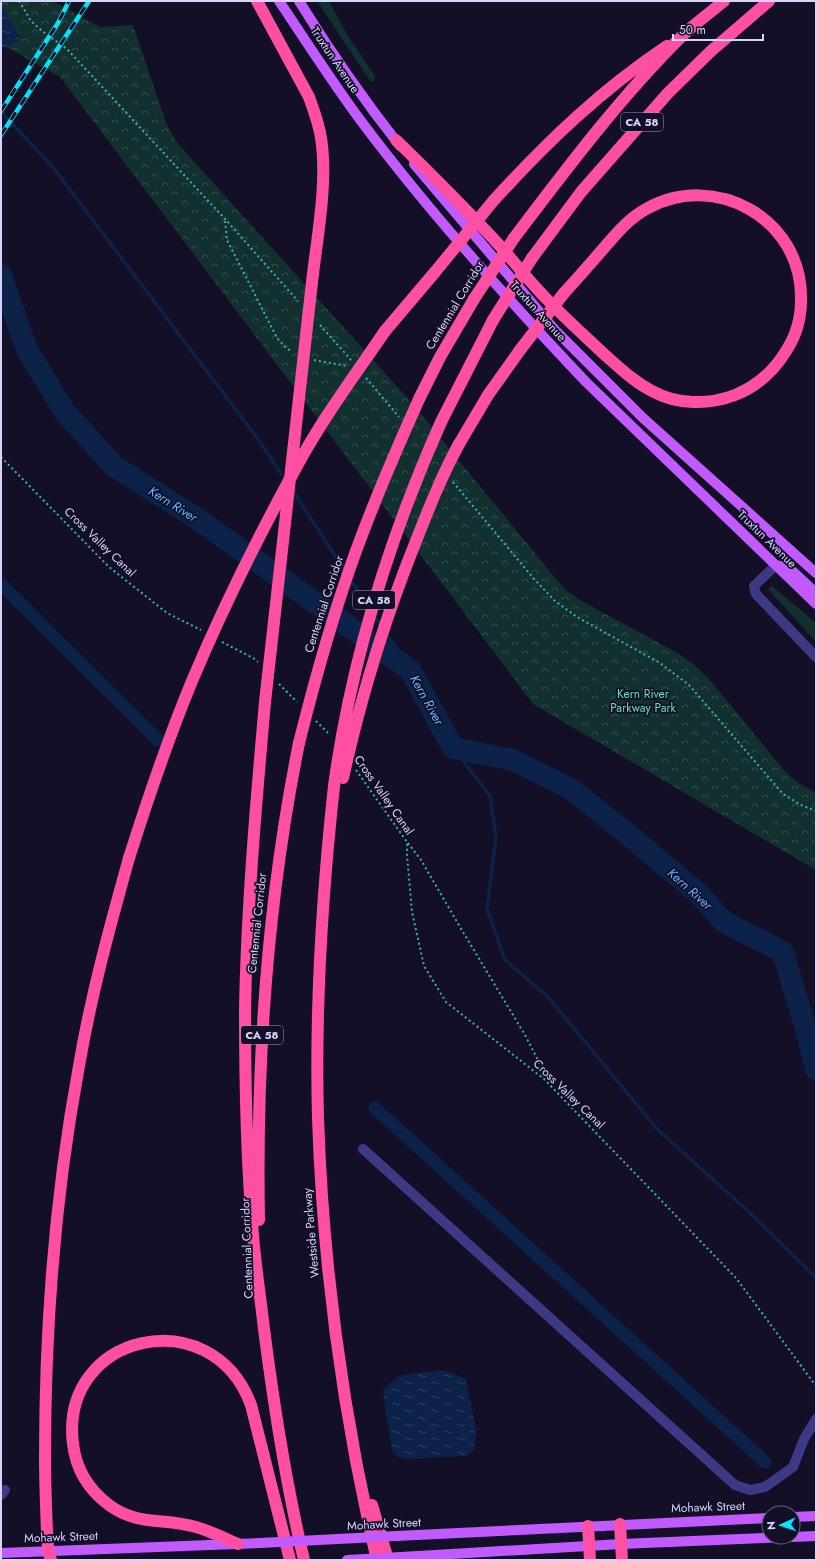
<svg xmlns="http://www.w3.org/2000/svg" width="817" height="1561" font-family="Jost,sans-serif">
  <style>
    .grass { fill: #12302f }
    .forest { fill: url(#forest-crowns) }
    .water { fill: url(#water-ripples) }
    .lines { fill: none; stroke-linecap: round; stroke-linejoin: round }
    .stream { stroke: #0c2248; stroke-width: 3.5 }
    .canal { stroke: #0c2248; stroke-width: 13 }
    .river { stroke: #0c2248; stroke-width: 22 }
    .path { stroke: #2fb8b0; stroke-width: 2; stroke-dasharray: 2 3; stroke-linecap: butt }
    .minor { stroke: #3d3a85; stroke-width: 10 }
    .major { stroke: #c25bff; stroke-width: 10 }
    .highway { stroke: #ff4fa3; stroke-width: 12 }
    .rail-casing { stroke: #00e5ff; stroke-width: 4.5 }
    .rail { stroke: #130f26; stroke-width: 3; stroke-dasharray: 9; stroke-linecap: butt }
    .major-bridge { stroke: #c25bff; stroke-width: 10 }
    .highway-bridge { stroke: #ff4fa3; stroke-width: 12 }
    .labels { text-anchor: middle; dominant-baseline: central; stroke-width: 3.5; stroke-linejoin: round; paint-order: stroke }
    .shield { fill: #130f26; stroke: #9e99be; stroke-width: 1 }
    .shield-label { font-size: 11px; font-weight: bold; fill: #d9d4ff }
    .street-label { font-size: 12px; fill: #d9d4ff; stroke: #130f26 }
    .park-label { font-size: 12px; fill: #5fe0c0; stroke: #130f26 }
    .water-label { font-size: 13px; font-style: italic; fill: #62b6ff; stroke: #130f26 }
  </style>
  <defs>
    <pattern id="forest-crowns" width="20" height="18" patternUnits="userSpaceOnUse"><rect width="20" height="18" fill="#12302f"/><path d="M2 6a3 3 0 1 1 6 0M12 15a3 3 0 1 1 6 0" fill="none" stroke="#344d4e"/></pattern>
    <pattern id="water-ripples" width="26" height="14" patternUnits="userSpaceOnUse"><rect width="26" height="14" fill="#0c2248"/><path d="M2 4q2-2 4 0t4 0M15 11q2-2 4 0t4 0" fill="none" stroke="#2f4163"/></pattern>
  </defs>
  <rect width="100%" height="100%" fill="#130f26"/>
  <path class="grass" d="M317,1H329L348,36L375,76L374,81H370Z
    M772,586L816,623V642L768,589Z"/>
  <path class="forest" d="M1,1H53L100,27L133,25L165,120L172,135L179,145L412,403L556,579L567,591L583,602L676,652L692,663L710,680L783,769L797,782L816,793V870L533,704L60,77L1,44Z"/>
  <path class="water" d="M1,6L22,39L1,49Z
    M444,1370L466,1379L476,1429L474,1450L467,1456L408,1459L399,1458L392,1451L383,1391L392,1381L402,1375Z"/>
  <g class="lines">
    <path class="stream" d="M1,112L52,166L258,439L286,481
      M293,491L345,571
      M349,578L369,608
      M374,615L381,627
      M386,633L410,670
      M453,748L490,796L496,837L487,909L505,960L548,997L657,1129L749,1212L816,1278"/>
    <path class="canal" d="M1,584L158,740
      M375,1108L765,1462"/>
    <path class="river" d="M1,275L27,350L65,412L114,466L196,518L410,670L453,748L513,760L571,789L630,836L700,895L724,922L783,952L807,1033L816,1069"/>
    <path class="path" d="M19,1L31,21L42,31L67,49L225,219L298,301
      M225,221L227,240L277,338L287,349L292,351
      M320,325L351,360
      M314,360L347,366
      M366,378L399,417
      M1,457L109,567L167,613L201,630
      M453,482L534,579L555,601L577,617L660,663L689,685L783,794L801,805L816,811
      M222,642L253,658L258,662
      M279,684L297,702
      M316,721L330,735
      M356,770L407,842V855L412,912L424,966L446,1002L544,1079L736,1278L816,1386
      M408,843L421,860L460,927L525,1035L540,1064L543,1077"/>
    <path class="minor" d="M776,565L754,586L756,594L816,657
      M363,1149L735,1485L750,1490L765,1487L793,1467L804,1439L816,1419
      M1,1495L5,1490"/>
    <path class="major" d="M279,1C306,41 332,82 361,121C430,213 507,299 586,382L816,604
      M299,1C330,51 363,99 400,146
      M414,164L555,330L643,418L816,573
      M776,565L789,568L816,593
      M793,1517L816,1516
      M396,1536L769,1518
      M793,1537L816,1536
      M1,1553L260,1543
      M401,1557L621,1544L787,1537"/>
    <path class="highway" d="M257,1L309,97C314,111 319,124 321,138C328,183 317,237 312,282
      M396,140C432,175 467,210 501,247C514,262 526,277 540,292C560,314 583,334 605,355C620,368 634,382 652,391C677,405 709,405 735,395C757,386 774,371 786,351C796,336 801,318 801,300C803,219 715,170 646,209C628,219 616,234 603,249C590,264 577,279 564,293
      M494,200C548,141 601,90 667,46
      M514,238C567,168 621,96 684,34C697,22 711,12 724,1
      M532,258L581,192L668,93L711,51L769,1
      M385,331L435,272
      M420,397L440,357L474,299
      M441,422L493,320
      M459,444L488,395L520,350
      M265,702C256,804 247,906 245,1009C245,1080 246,1151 252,1222C254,1258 260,1293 264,1329C274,1407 286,1484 304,1560
      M334,786C322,896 315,1008 318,1118C323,1267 343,1415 377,1560
      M259,1220C256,1058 267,902 299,743
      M372,1505L388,1560
      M620,1524L622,1560
      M588,1526L590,1560
      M238,1544C224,1538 210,1531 196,1527C164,1517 139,1527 109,1505C89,1490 76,1469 73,1444C59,1333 212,1299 251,1405L290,1560
      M51,1560C47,1552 48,1541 47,1532C46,1507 45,1482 45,1457C45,1326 55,1195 79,1066C91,995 110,926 129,858"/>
    <g class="rail-casing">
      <path id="rail" d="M1,111L58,23L69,1
        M1,135L89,1"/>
    </g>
    <use href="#rail" class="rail"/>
    <path class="major-bridge" d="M260,1543L396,1536
      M347,1560L401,1557"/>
    <path class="highway-bridge" d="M435,272L494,200
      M474,299L514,238
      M493,320L532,258
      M520,350L564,293
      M265,702L312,282
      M299,743C315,679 333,614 356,551C375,499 397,448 420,397
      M343,778C361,696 385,618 416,541C429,508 442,475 459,444
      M334,786C351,660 389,539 441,422
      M129,858C148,798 168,739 192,681C223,607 259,535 298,464C323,418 355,375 385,331"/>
  </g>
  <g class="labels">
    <g class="shield">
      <rect x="621" y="113" width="42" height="18" rx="3"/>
      <rect x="353" y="591" width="42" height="18" rx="3"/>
      <rect x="241" y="1026" width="42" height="18" rx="3"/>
    </g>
    <g class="shield-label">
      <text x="642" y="122">CA 58</text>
      <text x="374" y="600">CA 58</text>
      <text x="262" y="1035">CA 58</text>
    </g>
    <g class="street-label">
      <text transform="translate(335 60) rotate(56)">Truxtun Avenue</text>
      <text transform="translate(455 305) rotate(-59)">Centennial Corridor</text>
      <text transform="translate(538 311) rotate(48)">Truxtun Avenue</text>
      <text transform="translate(767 539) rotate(44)">Truxtun Avenue</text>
      <text transform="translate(100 542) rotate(44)">Cross Valley Canal</text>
      <text transform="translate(324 604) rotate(-72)">Centennial Corridor</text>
      <text transform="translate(384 795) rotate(55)">Cross Valley Canal</text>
      <text transform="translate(257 923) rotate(-84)">Centennial Corridor</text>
      <text transform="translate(569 1094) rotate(44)">Cross Valley Canal</text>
      <text transform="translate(311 1233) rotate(-95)">Westside Parkway</text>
      <text transform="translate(247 1248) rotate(-92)">Centennial Corridor</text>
      <text transform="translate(708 1507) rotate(-2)">Mohawk Street</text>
      <text transform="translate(384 1524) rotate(-3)">Mohawk Street</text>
      <text transform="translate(61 1537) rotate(-2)">Mohawk Street</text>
    </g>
    <g class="park-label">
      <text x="643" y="694">Kern River<tspan x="643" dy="14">Parkway Park</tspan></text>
    </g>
    <g class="water-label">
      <text transform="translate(173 504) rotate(32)">Kern River</text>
      <text transform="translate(427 700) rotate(61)">Kern River</text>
      <text transform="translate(690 889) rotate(42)">Kern River</text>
    </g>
  </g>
  <rect width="817" height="1561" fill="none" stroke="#d9d4ff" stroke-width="4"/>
  <g transform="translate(781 1525) rotate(267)"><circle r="19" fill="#130f26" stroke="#625e7d"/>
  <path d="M0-3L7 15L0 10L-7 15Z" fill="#00e5ff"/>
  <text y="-6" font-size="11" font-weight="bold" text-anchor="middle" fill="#d9d4ff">N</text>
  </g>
  <path d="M673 34v6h90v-6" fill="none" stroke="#d9d4ff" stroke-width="2"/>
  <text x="679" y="34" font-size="12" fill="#d9d4ff" stroke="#130f26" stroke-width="3" paint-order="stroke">50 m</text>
</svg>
